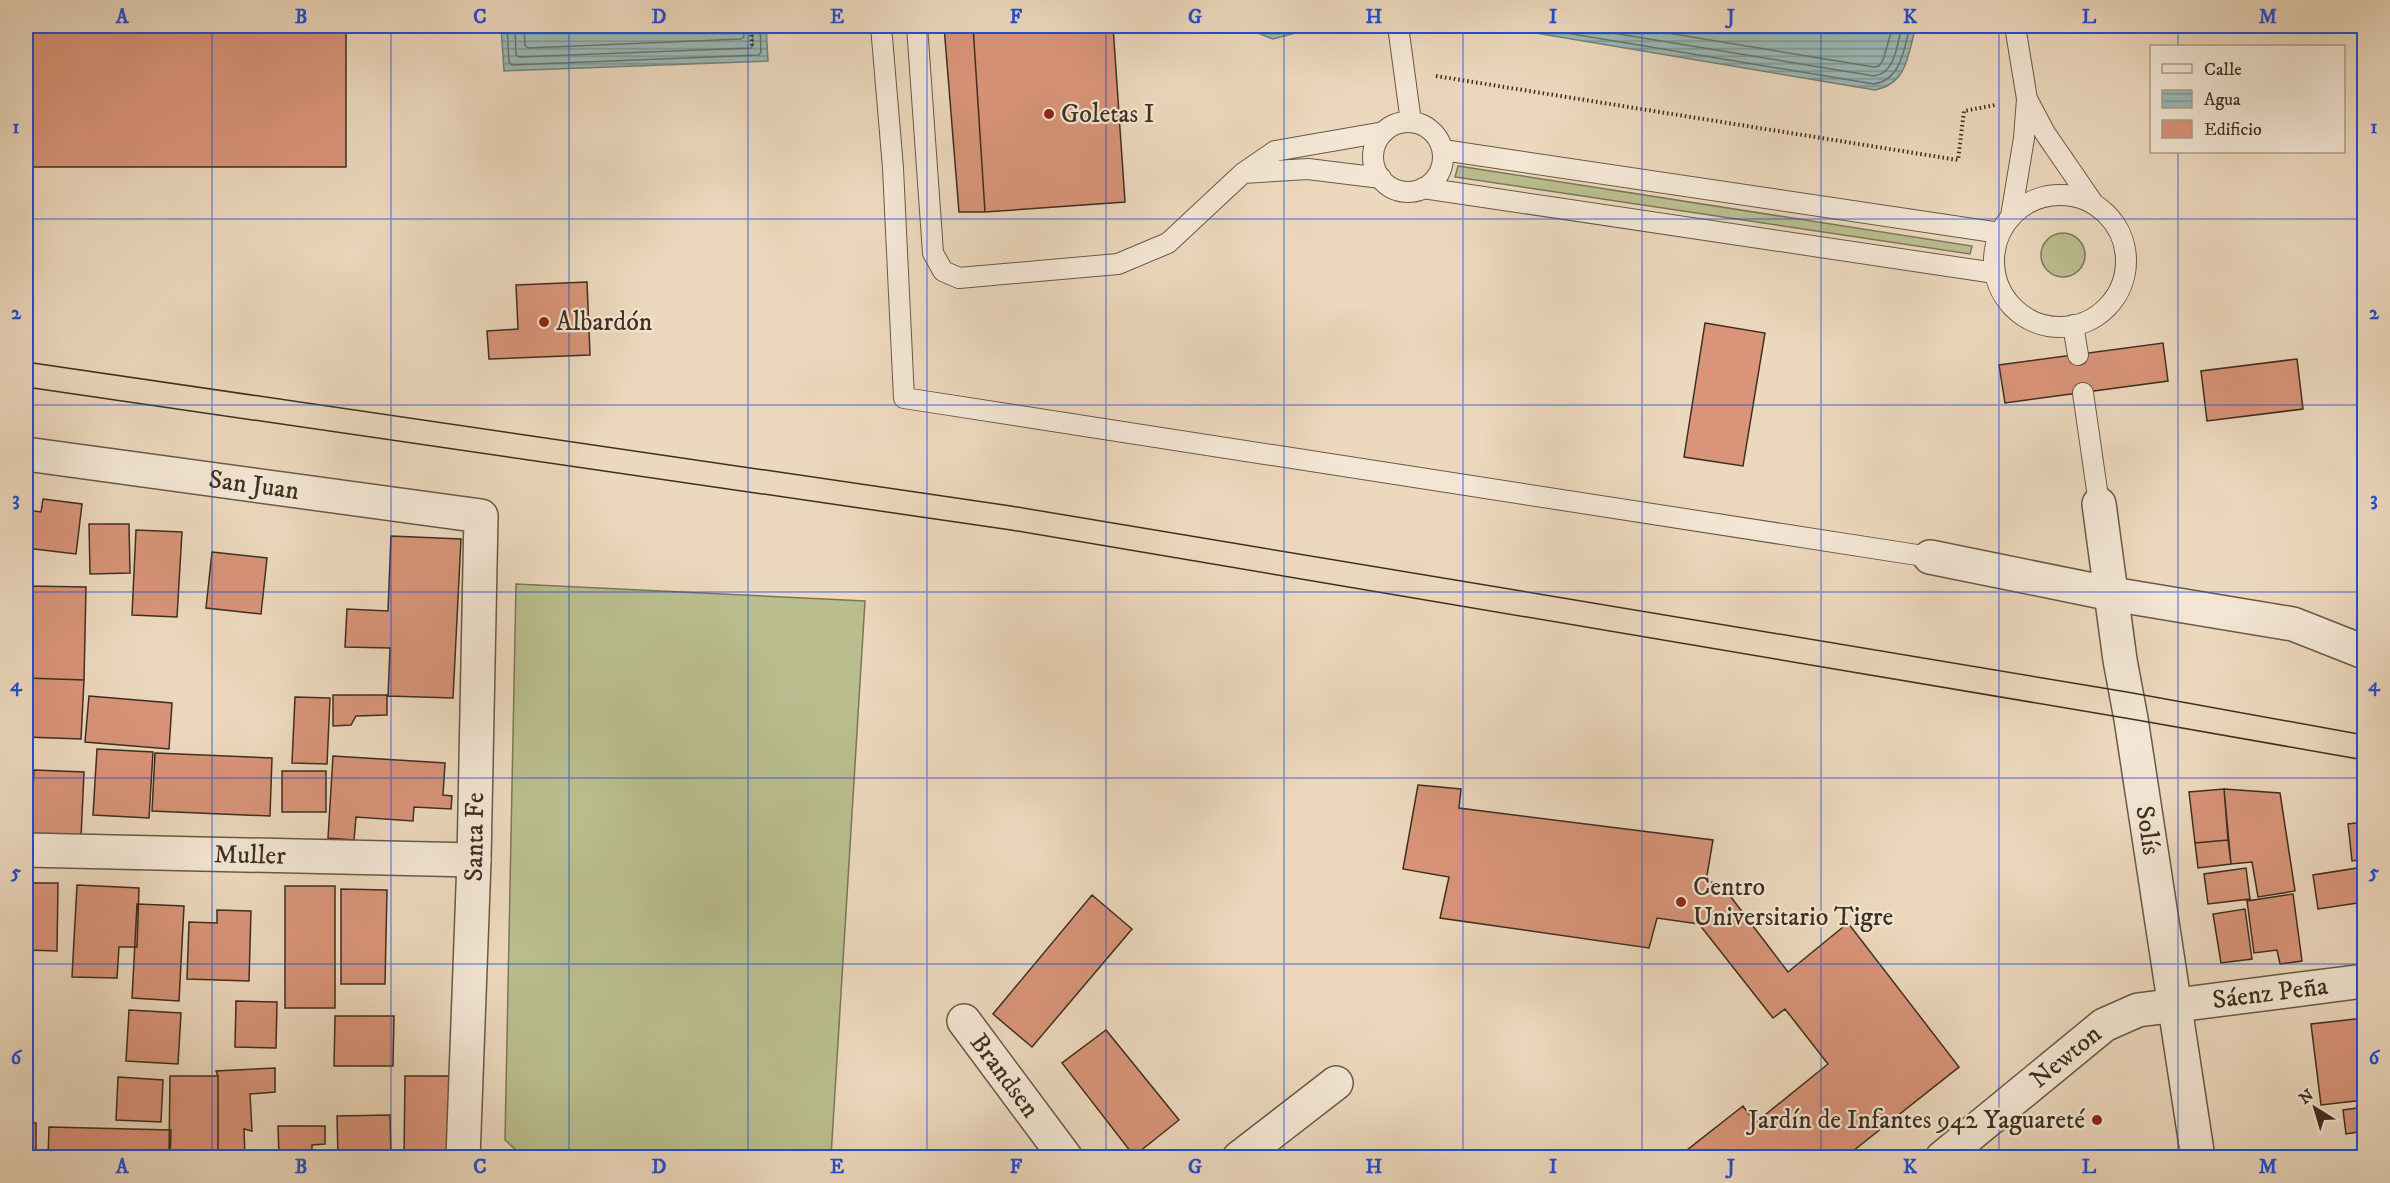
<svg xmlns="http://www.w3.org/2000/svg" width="2390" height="1183" font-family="'IM FELL DW Pica',serif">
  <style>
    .grass { fill: #babe8f; stroke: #7c7658; stroke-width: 1.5 }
    .water { fill: url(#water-rules); stroke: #75827b; stroke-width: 1.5 }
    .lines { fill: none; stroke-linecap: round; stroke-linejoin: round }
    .shore { stroke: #6c746c; stroke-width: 1.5 }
    .building { fill: #d99479; stroke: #3d2f20; stroke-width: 1.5 }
    .lane-casing { stroke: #695947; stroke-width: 22 }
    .street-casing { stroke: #695947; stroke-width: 36 }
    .path { stroke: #3d2f20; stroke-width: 4; stroke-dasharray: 1.5 3; stroke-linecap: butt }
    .lane { stroke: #f3e6d4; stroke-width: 20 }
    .street { stroke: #f3e6d4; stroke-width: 33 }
    .tram { stroke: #3d2f20; stroke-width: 1.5 }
    .grid { fill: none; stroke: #1d4ed8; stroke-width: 1.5; stroke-opacity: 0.55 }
    .poi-dot { fill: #8f2418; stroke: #f3e6d4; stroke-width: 2 }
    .labels { text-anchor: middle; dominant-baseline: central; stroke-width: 4.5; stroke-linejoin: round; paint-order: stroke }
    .poi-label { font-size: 26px; fill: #3d2f20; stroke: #f3e6d4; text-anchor: start }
    .street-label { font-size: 26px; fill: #3d2f20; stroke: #f3e6d4 }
    .neatline { fill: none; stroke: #1d4ed8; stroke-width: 2 }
    .grid-label { font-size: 20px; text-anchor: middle; font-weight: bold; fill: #1d4ed8 }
  </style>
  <defs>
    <pattern id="water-rules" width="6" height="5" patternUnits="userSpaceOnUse" patternTransform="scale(1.5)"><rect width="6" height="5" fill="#9ab9b8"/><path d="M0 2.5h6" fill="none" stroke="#7f9795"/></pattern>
  </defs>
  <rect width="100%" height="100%" fill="#ecd8bd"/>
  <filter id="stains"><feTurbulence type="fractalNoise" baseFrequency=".00333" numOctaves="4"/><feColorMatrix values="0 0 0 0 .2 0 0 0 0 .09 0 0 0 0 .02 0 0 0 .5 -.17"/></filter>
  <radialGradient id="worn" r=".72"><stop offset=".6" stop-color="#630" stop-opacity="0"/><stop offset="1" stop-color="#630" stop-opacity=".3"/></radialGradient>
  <path class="grass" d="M1458,166L1972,246L1970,254L1455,177Z
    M2041 255a22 22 0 1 1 44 0a22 22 0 1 1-44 0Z
    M516,584L865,601L831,1157H524L505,1140Z"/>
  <path class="water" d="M501,26H766L768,61L504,71Z
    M1247,26H1305L1303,31L1273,39L1250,30Z
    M1494,26H1916C1908,53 1908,84 1875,90Z"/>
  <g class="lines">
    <path class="shore" d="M507,26L509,62L512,65L759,55L761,52L760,26
      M515,26L516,55L519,57L751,48L753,45L752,26
      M524,26L525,45L528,48L741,39L744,37L743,26
      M1524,26L1874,84C1902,79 1904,48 1910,26
      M1570,26L1874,76C1896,73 1897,43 1902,26
      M1625,26L1874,67L1879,66L1883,60L1893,26"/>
  </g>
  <path class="building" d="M26,26H397V32H346V167H26Z
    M944,26H973L985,212H959Z
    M973,26H1113L1125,202L985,212Z
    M587,282L590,355L489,359L487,331L518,329L516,285Z
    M1705,323L1765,333L1743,466L1684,457Z
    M2163,343L2168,381L2005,403L1999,365Z
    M2297,359L2303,409L2207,421L2201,371Z
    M43,499L82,504L76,554L26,548V510L41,512Z
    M89,524H129L130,573L90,574Z
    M136,530L182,532L177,617L132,615Z
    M391,536L461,539L453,698L388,696L390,648L345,647L347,609L388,611Z
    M212,552L267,558L261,614L206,608Z
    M26,586L86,587L84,680L26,678Z
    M26,678L84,680L81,739L26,737Z
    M333,695H387V715L356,716L351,725L333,726Z
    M89,696L172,703L169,749L85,742Z
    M295,697L330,698L327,764L292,763Z
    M97,749L153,752L149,818L93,815Z
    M155,753L272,758L270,816L152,811Z
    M333,756L445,763L443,795L452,796L451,809L414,807L413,821L356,817L354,840L328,838Z
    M34,770L84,772L81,838L26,835V807H32Z
    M282,771H326V812H282Z
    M1418,785L1461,789L1459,808L1713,840L1706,881L1721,884L1788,972L1848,923L1959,1067L1844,1158H1685L1682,1154L1743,1106L1755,1123L1828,1064L1785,1009L1773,1018L1699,924L1657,918L1649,948L1440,918L1449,877L1403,869Z
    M2224,789L2228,840L2195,843L2189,792Z
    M2224,789L2280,793L2295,891L2258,897L2252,862L2231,864Z
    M2364,822V859L2352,861L2348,824Z
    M2228,840L2231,864L2198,868L2195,843Z
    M2364,867V902L2318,909L2313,875Z
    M2246,868L2250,899L2208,904L2204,874Z
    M26,883H58L57,951L26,950Z
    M77,885L139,888L137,947H119L117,978L72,977Z
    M285,886H335V1008H285Z
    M341,889L387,890L385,984H341Z
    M2293,894L2302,961L2280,964L2277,950L2254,953L2247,901Z
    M1092,895L1132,929L1032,1047L993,1014Z
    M137,904L184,906L179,1001L132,998Z
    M2245,909L2252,959L2221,963L2213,914Z
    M217,910L251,911L249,981L187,979L189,922L217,923Z
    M236,1001L277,1002L276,1048L235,1047Z
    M129,1010L181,1013L178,1064L126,1061Z
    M335,1016H394L393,1066H334Z
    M2364,1018V1100L2321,1105L2311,1024Z
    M1106,1030L1179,1120L1134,1156L1062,1063Z
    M275,1068V1092L250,1094L252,1131L244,1129L245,1158H218V1076L216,1071Z
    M170,1076H218V1158H169Z
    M405,1076H453L452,1158H404Z
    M118,1077L163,1080L161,1122L116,1120Z
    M2364,1107V1131L2346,1134L2343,1110Z
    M390,1115L391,1158H338L337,1116Z
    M26,1123H36V1158H26Z
    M278,1126H325V1144L312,1145V1158H279Z
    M49,1127L171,1130L170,1158H48Z"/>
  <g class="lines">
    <g class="lane-casing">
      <path id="lane" d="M881,26L893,168L904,398L1930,557
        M917,26L933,253L943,271L959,278L1118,264L1168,243L1243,173L1275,151L1384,132
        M1398,26L1411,122
        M2027,99L2045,133L2093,203
        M1373 157a35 35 0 1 1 70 0a35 35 0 1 1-70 0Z
        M1443,150L2000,233
        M1243,173L1308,169L1381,178
        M1423,188L1995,273
        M1994 261a66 66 0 1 1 132 0a66 66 0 1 1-132 0Z
        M2011,216L2024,138L2027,99L2015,26
        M2073,325L2078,355
        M2083,393L2099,504"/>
    </g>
    <g class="street-casing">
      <g id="street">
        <path id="s1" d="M26,454L481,516L474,860L463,1158"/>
        <path id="s2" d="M2099,504L2120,660L2131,719L2198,1158"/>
        <path d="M1930,557L2112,594L2293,624L2364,652"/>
        <path id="s3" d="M26,850L474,860"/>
        <path id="s4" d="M964,1021L1066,1158"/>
        <path d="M1239,1158L1336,1083"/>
        <path id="s5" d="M1942,1158L2104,1025L2138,1010L2364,981"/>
      </g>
    </g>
    <path class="path" d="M751,26L752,46
      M1436,76L1958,160L1964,111L1995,105"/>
    <use href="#lane" class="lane"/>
    <use href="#street" class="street"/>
    <path class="tram" d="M26,362L1011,506L2127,692L2364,735
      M26,387L1011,530L2131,719L2364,760"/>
  </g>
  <path class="grid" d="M212,26V1158M391,26V1158M569,26V1158M748,26V1158M927,26V1158M1106,26V1158M1284,26V1158M1463,26V1158M1642,26V1158M1821,26V1158M1999,26V1158M2178,26V46M2178,152V1158M26,219H2364M26,405H2364M26,592H2364M26,778H2364M26,964H2364"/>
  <g class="poi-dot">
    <circle cx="1049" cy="114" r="6"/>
    <circle cx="544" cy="322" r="6"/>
    <circle cx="1681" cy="902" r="6"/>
    <circle cx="2097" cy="1120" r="6"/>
  </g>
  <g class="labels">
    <g class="poi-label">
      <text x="1061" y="114">Goletas I</text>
      <text x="556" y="322">Albardón</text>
      <text x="1693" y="887">Centro<tspan x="1693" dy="30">Universitario Tigre</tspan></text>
      <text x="2085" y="1120" text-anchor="end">Jardín de Infantes 942 Yaguareté</text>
    </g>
    <g class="street-label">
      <text stroke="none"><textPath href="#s1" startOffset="230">San Juan</textPath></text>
      <text stroke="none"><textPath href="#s2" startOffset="330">Solís</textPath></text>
      <text transform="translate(475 837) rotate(-89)">Santa Fe</text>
      <text stroke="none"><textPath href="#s3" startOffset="224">Muller</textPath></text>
      <text stroke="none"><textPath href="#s5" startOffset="380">Sáenz Peña</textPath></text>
      <text stroke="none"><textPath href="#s5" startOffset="160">Newton</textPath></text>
      <text stroke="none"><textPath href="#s4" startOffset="68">Brandsen</textPath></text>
    </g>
  </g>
  <rect width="2390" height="1183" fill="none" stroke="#ecd8bd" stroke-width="66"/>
  <rect x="2150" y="45" width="195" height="108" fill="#f3e6d4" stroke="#aa9d8c" stroke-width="1.5"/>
  <rect x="2162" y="64" width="30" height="9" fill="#f3e6d4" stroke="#aa9d8c" stroke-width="1.5"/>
  <text x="2204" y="75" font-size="18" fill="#3d2f20">Calle</text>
  <rect x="2162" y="90" width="30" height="18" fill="url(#water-rules)" stroke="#aa9d8c" stroke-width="1.5"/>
  <text x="2204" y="105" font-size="18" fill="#3d2f20">Agua</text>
  <rect x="2162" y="120" width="30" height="18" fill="#d99479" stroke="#aa9d8c" stroke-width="1.5"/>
  <text x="2204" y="135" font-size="18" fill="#3d2f20">Edificio</text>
  <g transform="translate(2315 1108) rotate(323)" stroke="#f3e6d4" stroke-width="4.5" paint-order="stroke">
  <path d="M0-4.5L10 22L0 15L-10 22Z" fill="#3d2f20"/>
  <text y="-9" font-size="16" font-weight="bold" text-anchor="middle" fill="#3d2f20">N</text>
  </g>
  <rect x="33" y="33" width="2324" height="1117" class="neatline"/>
  <g class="grid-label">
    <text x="122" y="23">A</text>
    <text x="301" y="23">B</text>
    <text x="480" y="23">C</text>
    <text x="659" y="23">D</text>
    <text x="837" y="23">E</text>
    <text x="1016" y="23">F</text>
    <text x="1195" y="23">G</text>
    <text x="1374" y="23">H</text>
    <text x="1553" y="23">I</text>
    <text x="1731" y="23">J</text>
    <text x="1910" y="23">K</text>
    <text x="2089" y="23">L</text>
    <text x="2268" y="23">M</text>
    <text x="16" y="133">1</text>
    <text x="2374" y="133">1</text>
    <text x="16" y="319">2</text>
    <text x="2374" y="319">2</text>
    <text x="16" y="505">3</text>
    <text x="2374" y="505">3</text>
    <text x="16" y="691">4</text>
    <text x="2374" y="691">4</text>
    <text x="16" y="878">5</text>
    <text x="2374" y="878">5</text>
    <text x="16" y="1064">6</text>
    <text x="2374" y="1064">6</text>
    <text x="122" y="1173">A</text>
    <text x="301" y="1173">B</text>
    <text x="480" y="1173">C</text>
    <text x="659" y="1173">D</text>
    <text x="837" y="1173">E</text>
    <text x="1016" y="1173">F</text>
    <text x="1195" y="1173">G</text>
    <text x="1374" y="1173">H</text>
    <text x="1553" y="1173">I</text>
    <text x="1731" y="1173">J</text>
    <text x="1910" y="1173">K</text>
    <text x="2089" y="1173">L</text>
    <text x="2268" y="1173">M</text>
  </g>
  <rect width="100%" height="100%" filter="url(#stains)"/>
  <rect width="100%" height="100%" fill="url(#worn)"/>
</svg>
